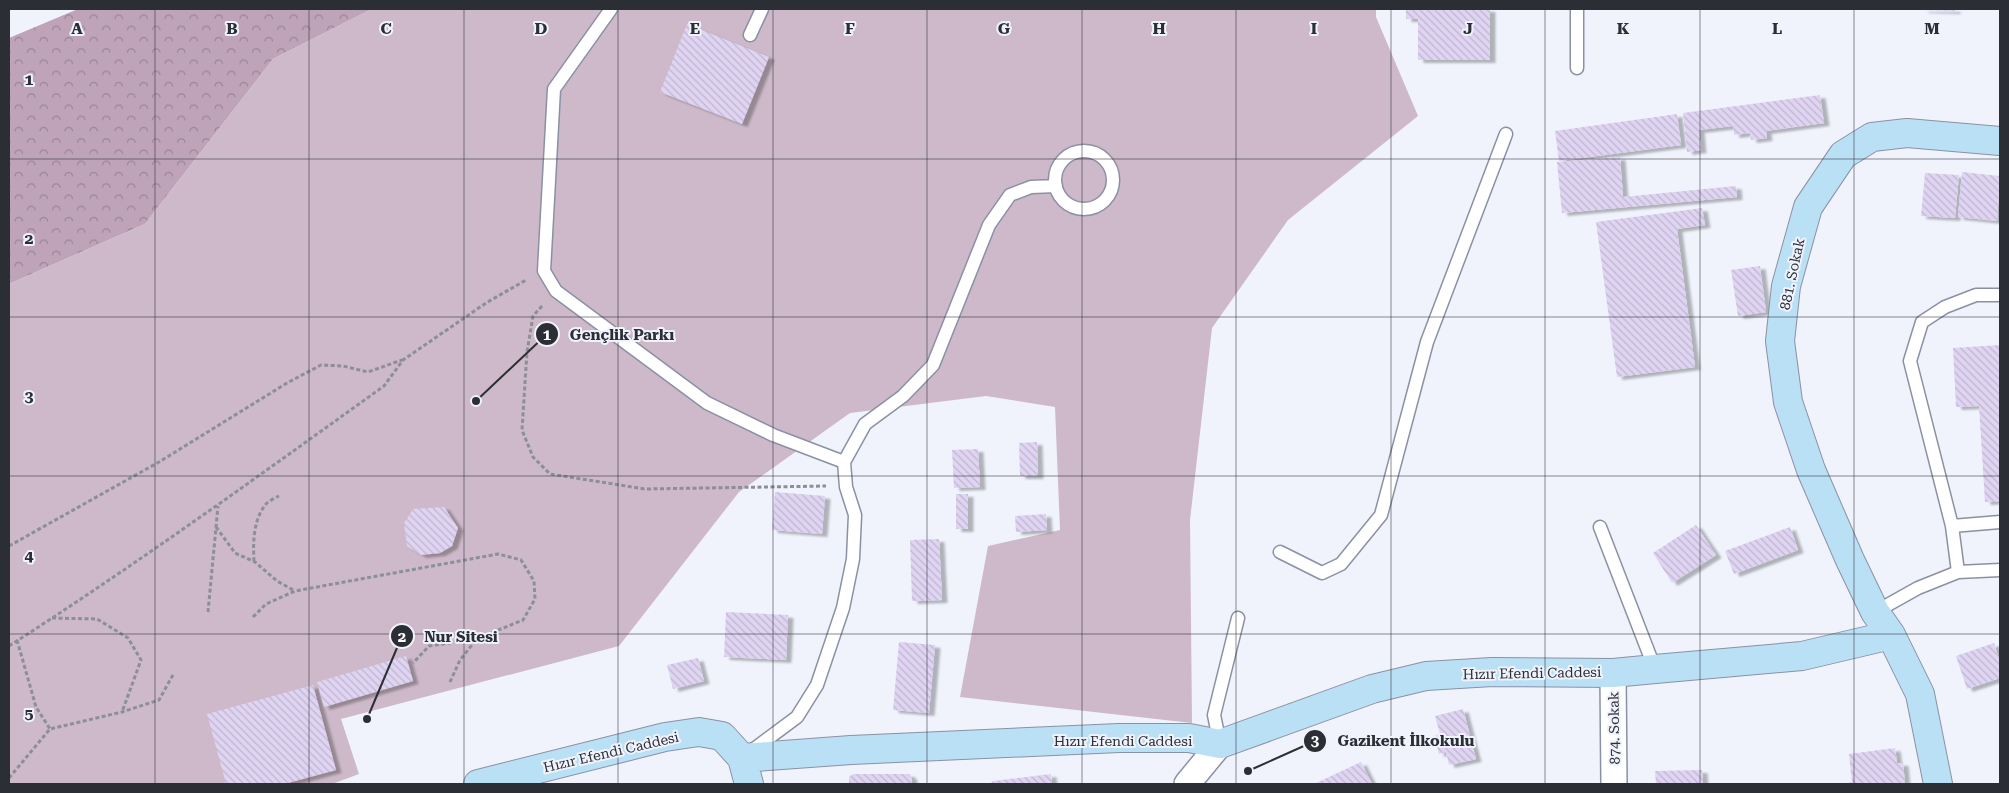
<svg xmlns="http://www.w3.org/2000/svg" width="2009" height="793" font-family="'Roboto Serif',serif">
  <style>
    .forest { fill: url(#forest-crowns) }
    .park { fill: #cdb9c9 }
    .building { fill: url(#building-back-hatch); filter: url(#shadow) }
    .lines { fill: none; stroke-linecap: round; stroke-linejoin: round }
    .lane-casing { stroke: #8b91a4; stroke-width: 15 }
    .street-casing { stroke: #8b91a4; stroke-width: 28 }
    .secondary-casing { stroke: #8b91a4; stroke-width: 30 }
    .path { stroke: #8d8f98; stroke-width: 3; stroke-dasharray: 4 2.5; stroke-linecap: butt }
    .lane { stroke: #fff; stroke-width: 12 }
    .street { stroke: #fff; stroke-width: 25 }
    .secondary { stroke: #bae0f6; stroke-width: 28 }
    .grid { fill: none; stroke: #2c2e36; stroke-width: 1; stroke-opacity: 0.55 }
    .labels { text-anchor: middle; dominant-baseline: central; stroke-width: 4; stroke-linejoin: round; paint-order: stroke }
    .street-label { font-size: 14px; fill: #2c2e36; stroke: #f0f3fc }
    .grid-label { font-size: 16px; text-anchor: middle; font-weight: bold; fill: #2c2e36; stroke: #f0f3fc; stroke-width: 4; stroke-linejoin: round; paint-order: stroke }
    .leader { fill: none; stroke: #2c2e36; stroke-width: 2 }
    .callout-dot { fill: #2c2e36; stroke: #f0f3fc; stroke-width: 2 }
    .mark-label { font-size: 15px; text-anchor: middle; font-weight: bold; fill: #fff }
    .callout-label { font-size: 15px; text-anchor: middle; font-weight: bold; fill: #2c2e36; stroke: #f0f3fc; stroke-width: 4; stroke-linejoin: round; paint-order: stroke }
  </style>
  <defs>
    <pattern id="forest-crowns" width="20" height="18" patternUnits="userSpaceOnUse" patternTransform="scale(1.25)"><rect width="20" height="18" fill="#bea3b9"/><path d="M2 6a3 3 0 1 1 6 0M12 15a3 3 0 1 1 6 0" fill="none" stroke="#9b8597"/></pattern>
    <pattern id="building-back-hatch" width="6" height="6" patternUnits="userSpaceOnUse" patternTransform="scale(1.25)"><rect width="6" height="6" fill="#dfd4f2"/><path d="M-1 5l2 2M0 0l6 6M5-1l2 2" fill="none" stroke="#c0b6d0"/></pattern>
    <filter id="shadow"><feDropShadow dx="5.5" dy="3" stdDeviation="1" flood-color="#0004"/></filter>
  </defs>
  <rect width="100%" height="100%" fill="#f0f3fc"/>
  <path class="forest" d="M78,9H372L273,59L145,224L9,284V38Z"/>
  <path class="park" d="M372,9H1376V17L1418,116L1288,220L1212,328L1190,520L1192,723L960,697L988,546L1060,530L1055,407L986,396L850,413L739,492L619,646L341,719L359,774L332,784H9V284L145,224L273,59Z"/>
  <path class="building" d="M1406,9H1490V60H1418V19H1406Z
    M1923,9H1955V11L1923,10Z
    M687,24L769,57L742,124L660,92Z
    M1820,95L1824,123L1766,131L1767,138L1751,140L1750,133L1734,135L1733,126L1699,130L1701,150L1687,152L1683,113Z
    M1677,114L1681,145L1559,161L1555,131Z
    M1620,157L1623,197L1736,186L1737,197L1562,213L1557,162Z
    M1962,172L2000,176L1997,221L1958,217Z
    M1925,173L1959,175L1955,218L1921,216Z
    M1702,208L1705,225L1677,229L1695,367L1617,377L1596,222Z
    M1760,266L1766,312L1738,316L1731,270Z
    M2000,345V501L1985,502L1979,406L1956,407L1953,348Z
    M1037,442L1038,476H1020L1019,443Z
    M978,449L980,487L954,488L952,450Z
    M775,492L825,496L822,534L772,530Z
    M956,494H968V529H956Z
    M444,507L458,528L452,546L440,553L421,555L407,546L404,523L413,509Z
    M1046,514L1047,530L1016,532L1015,516Z
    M1696,525L1716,555L1672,583L1653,553Z
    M1790,527L1798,550L1734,574L1725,551Z
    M939,539L942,600L912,601L910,540Z
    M726,612L788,615L786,660L724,657Z
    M899,642L935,645L929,713L893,710Z
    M1994,643L2000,663V678L1967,689L1956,656Z
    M406,656L413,681L324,707L317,682Z
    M698,658L704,681L673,689L667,665Z
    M313,685L336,770L284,784H226L207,714Z
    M1463,709L1476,759L1449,765L1446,752L1439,754L1434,736L1440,734L1435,716Z
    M1895,748L1897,763H1903L1905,784H1849V782H1852L1849,754Z
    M1361,762L1372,784H1314Z
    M1702,770L1703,784H1656L1655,771Z
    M853,774H909L912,778V784H849V777Z
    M1051,774L1052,784H990L993,781Z"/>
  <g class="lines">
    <g class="lane-casing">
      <path id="lane" d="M611,9L554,89L544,271L556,291L707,403L773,435L844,462
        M750,35L762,9
        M1577,68V9
        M1055 180a29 29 0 1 1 58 0a29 29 0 1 1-58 0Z
        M1952,526L2000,522
        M1600,527L1655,669
        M1280,552L1322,573L1341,564L1381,515L1427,342L1506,134
        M1958,572L1952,526L1910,361L1922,322L1945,307L1976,295H2000
        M1875,612L1918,588L1958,572L2000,570
        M1220,744L1214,715L1238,618
        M750,752L797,717L817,685L843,608L853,559L855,515L846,487L844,462L865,424L903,396L933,365L989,225L1010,195L1031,187L1056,186"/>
    </g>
    <g class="street-casing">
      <path id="street" d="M1613,673L1614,784
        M1187,784L1220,744"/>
    </g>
    <g class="secondary-casing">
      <path id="secondary" d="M742,758L851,750L1119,738H1189L1220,744L1372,689L1426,676L1492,672L1613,673L1655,669L1802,656L1891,635
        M478,784L665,737L699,732L722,736L742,758L749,784
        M1938,784L1920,694L1891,635L1875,612L1850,560L1811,470L1788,402L1780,341L1786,286L1808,207L1843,155L1872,137L1907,133L2000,141"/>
    </g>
    <path class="path" d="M542,306L533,316L527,352L522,430L533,457L550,474L645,489L826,486
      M216,527L235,553L255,562L277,581L295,591
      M9,546L159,462L287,383L321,365L343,366L368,372L402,360
      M254,561C253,542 253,520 266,504C269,501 275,498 279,496
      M208,612L218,506
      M253,617L266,604L295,591L498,554L521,560L534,581L535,599L523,620L476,639L429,646L413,663
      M52,618L97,619L128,638L141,660L122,712
      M17,640L36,707L50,729
      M9,646C137,564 260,475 384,386L403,360L486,303L526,280
      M450,682L460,660L476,640
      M9,778L50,729L122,712L159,700L174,673"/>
    <use href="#lane" class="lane"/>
    <use href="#street" class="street"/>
    <use href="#secondary" class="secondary"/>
  </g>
  <path class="grid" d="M155,9V784M309,9V784M464,9V784M618,9V784M773,9V784M927,9V784M1082,9V784M1236,9V784M1391,9V784M1545,9V784M1700,9V784M1854,9V784M9,159H2000M9,317H2000M9,476H2000M9,634H2000"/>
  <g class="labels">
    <g class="street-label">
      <text transform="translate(1792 274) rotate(-78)">881. Sokak</text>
      <text transform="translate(1532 673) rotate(-1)">Hızır Efendi Caddesi</text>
      <text transform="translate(1614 728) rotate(-91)">874. Sokak</text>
      <text x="1123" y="741">Hızır Efendi Caddesi</text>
      <text transform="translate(611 752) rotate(-13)">Hızır Efendi Caddesi</text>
    </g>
  </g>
  <g class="grid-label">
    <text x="77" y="34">A</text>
    <text x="232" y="34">B</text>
    <text x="386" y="34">C</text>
    <text x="541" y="34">D</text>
    <text x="695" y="34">E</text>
    <text x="850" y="34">F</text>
    <text x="1004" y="34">G</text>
    <text x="1159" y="34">H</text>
    <text x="1314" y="34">I</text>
    <text x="1468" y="34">J</text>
    <text x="1623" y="34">K</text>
    <text x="1777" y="34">L</text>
    <text x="1932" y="34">M</text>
    <text x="29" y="85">1</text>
    <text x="29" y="244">2</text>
    <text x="29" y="402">3</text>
    <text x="29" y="561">4</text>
    <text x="29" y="719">5</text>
  </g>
  <path class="leader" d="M476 401L547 334M367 719L402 636M1248 771L1315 741"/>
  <g class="callout-dot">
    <circle cx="476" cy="401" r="5"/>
    <circle cx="367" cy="719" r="5"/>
    <circle cx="1248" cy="771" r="5"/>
    <circle cx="547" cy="334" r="12"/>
    <circle cx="402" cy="636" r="12"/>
    <circle cx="1315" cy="741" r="12"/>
  </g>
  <g class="mark-label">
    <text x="547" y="340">1</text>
    <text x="402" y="642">2</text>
    <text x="1315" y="746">3</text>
  </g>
  <g class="callout-label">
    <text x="622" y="340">Gençlik Parkı</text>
    <text x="461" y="642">Nur Sitesi</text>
    <text x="1406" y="746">Gazikent İlkokulu</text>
  </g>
  <rect width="2009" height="793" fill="none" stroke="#2c2e36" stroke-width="20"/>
</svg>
